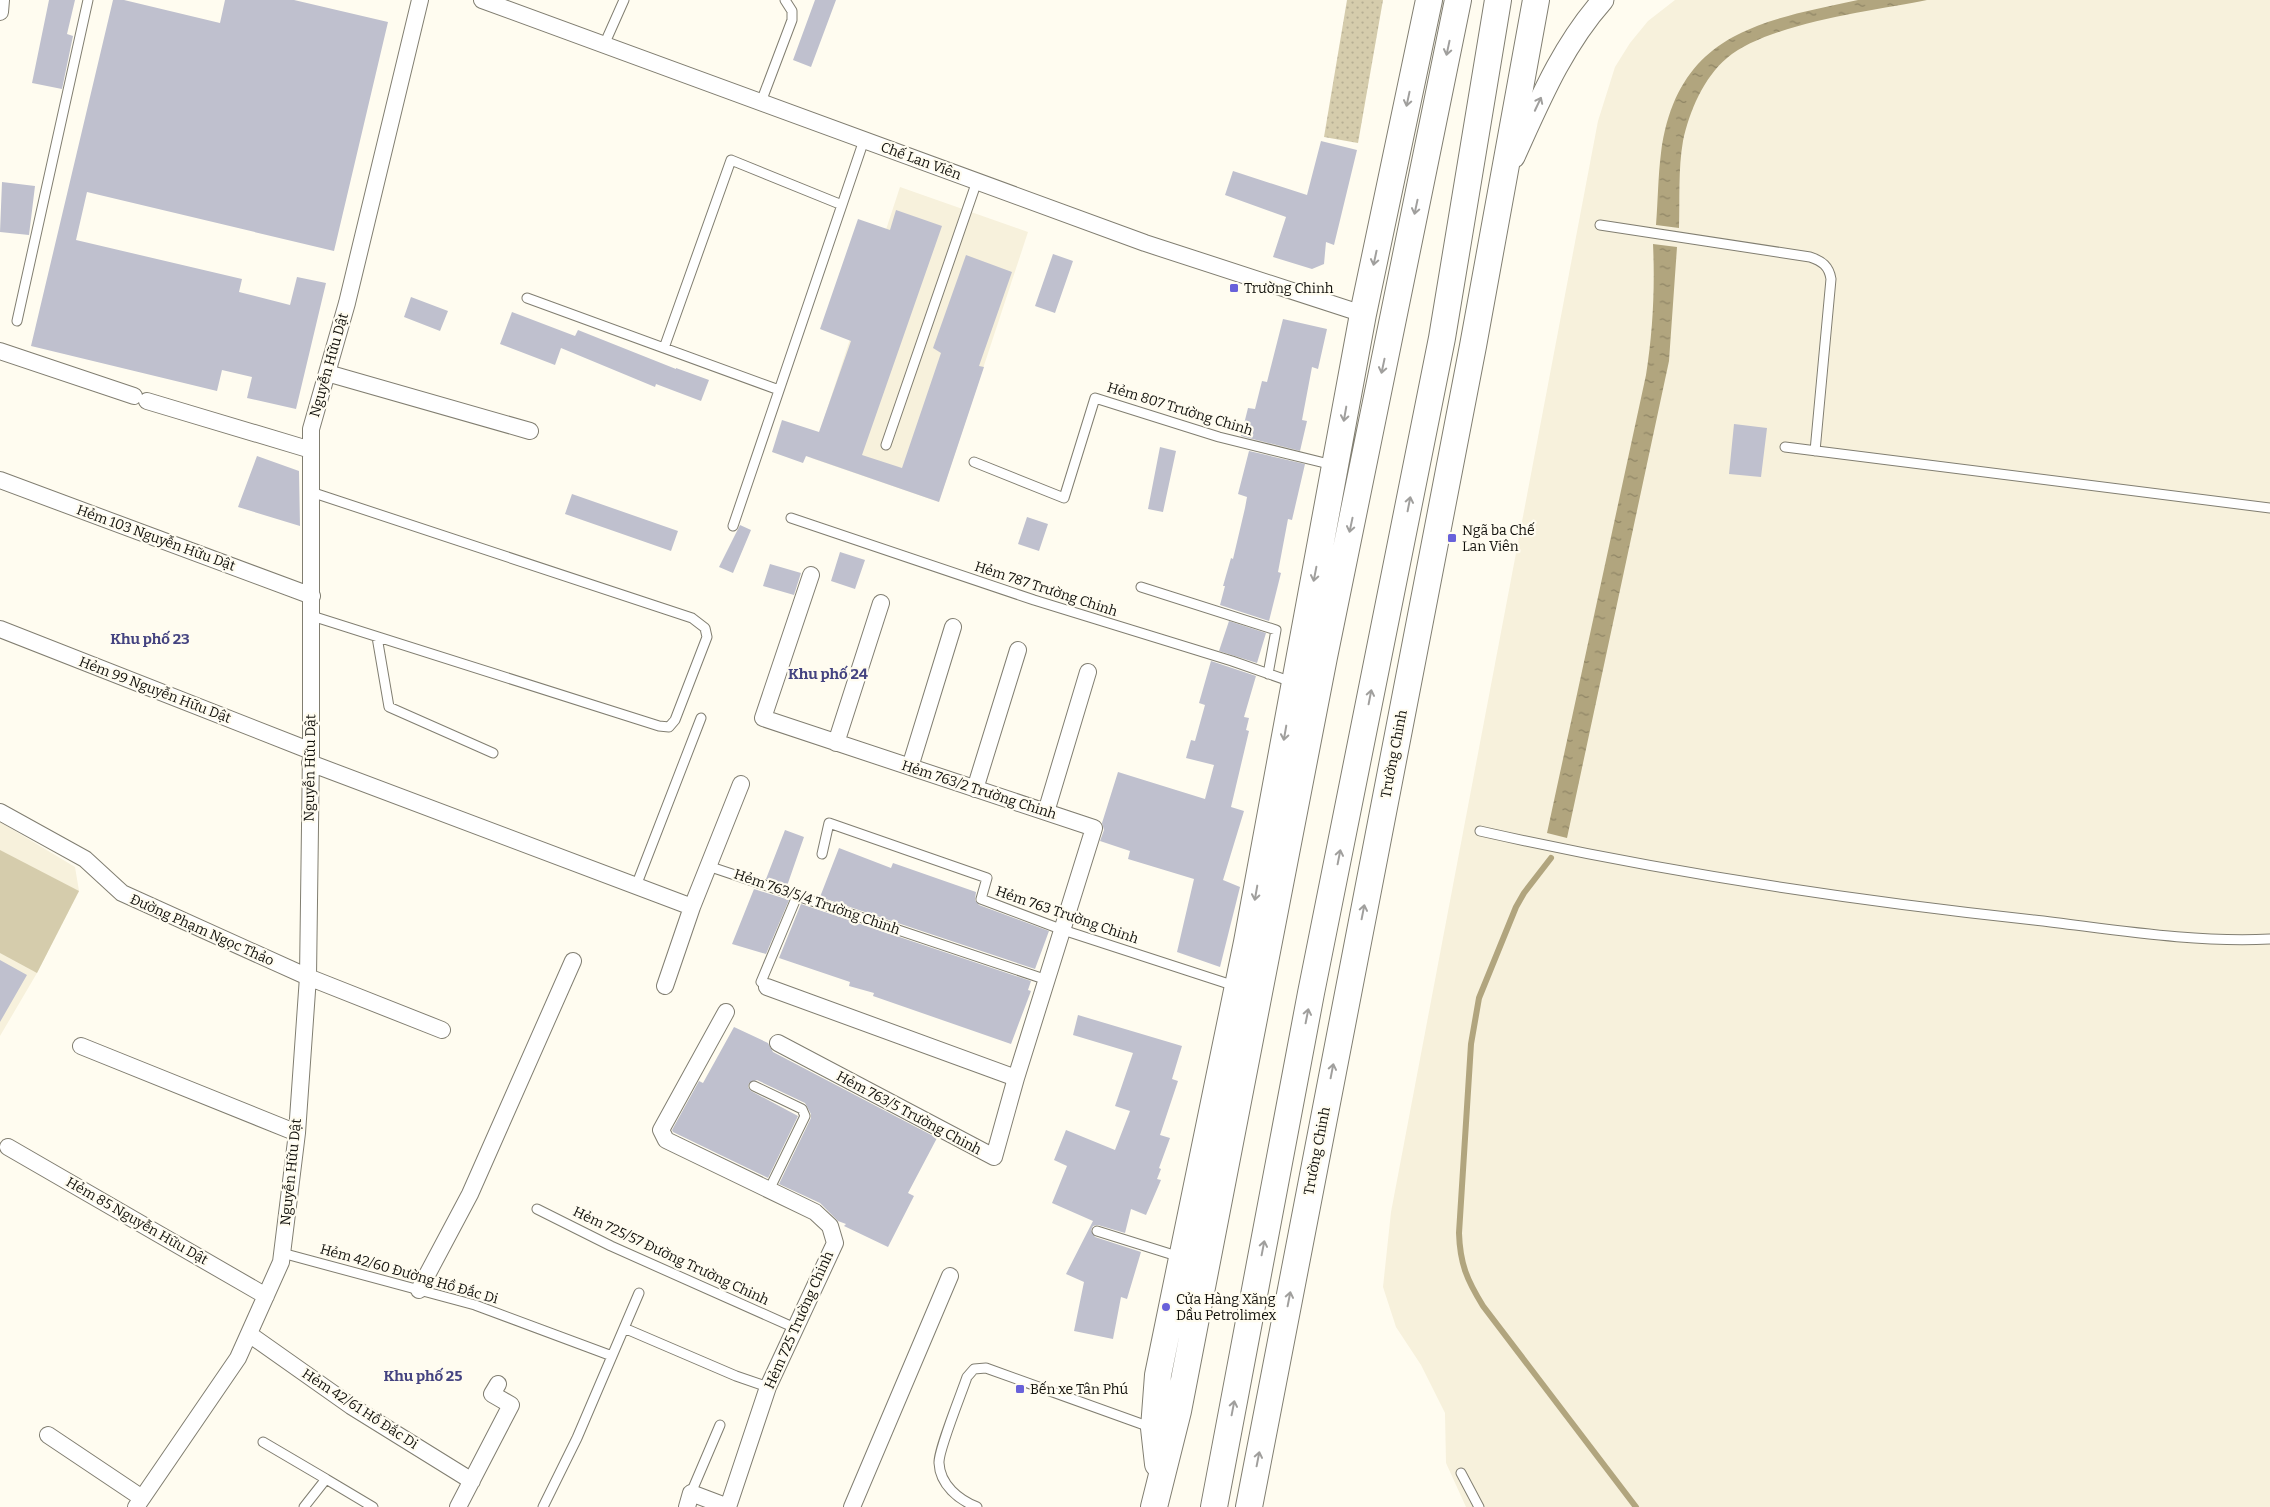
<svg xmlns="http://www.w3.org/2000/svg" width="2270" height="1507" font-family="Bitter,serif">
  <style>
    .built { fill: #f7f1dc }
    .park { fill: url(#park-dots) }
    .pitch { fill: #d5ccac }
    .water { fill: url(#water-ripples) }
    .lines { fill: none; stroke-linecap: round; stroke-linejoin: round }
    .stream { stroke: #b1a57e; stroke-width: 6 }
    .building { fill: #bfc0ce }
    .service-casing { stroke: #817e71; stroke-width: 11 }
    .minor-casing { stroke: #817e71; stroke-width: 18 }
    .tertiary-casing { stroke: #817e71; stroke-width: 23 }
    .primary-casing { stroke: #817e71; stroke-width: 28 }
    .service { stroke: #fff; stroke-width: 9 }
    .minor { stroke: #fff; stroke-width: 16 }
    .tertiary { stroke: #fff; stroke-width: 21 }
    .primary { stroke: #fff; stroke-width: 26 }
    .oneway { stroke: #a09f9d }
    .poi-dot { fill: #6861da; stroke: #fffcf0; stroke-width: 2 }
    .labels { text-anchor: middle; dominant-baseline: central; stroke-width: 4.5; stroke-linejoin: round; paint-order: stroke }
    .street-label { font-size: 14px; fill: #11100b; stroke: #fffcf0 }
    .poi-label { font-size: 14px; fill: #11100b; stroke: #fffcf0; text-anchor: start }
    .neighbourhood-label { font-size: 15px; font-weight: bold; fill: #444380; stroke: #fffcf0 }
  </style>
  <defs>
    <pattern id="park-dots" width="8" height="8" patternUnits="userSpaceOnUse" patternTransform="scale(1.25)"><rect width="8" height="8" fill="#d5ccac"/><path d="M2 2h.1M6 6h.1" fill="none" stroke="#b6ae93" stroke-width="1.8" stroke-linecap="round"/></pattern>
    <pattern id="water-ripples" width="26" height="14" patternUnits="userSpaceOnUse" patternTransform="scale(1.25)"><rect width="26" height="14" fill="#b1a57e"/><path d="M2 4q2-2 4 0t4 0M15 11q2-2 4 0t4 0" fill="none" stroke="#8f8565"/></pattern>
  </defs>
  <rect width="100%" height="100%" fill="#fffcf0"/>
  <path class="built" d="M1675,0H2270V1507H1466L1446,1463L1445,1413L1421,1365L1396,1327L1383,1287L1391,1212L1598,121L1615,67L1630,43L1648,21Z
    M900,187L1028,232L939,502L811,458Z
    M0,822L75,867L79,891L37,973L0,1036Z"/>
  <path class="park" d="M1347,0H1383L1358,143L1324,137Z"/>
  <path class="pitch" d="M0,850L79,891L37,973L0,953Z"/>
  <path class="water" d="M1858,0H1927C1873,11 1768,23 1727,58C1704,77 1689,112 1683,141C1678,169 1680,200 1679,228L1656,225C1658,201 1658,176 1661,153C1677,34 1759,21 1858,0Z
    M1653,244L1677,247L1669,361L1567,838L1547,833L1646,375C1653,332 1655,287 1653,244Z"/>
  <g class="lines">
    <path class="stream" d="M1551,858L1524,893L1516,907L1479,998L1471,1044L1459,1233C1460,1264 1467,1280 1483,1306L1636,1507"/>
  </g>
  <path class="building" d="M49,0H75L67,34L73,36L62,89L32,83Z
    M113,0H124L220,23L225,0H294L388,22L334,251L87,192L76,240L242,279L239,292L290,305L297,277L326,283L296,409L247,398L252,377L222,370L217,391L31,346Z
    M815,0H836L811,67L793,60Z
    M1321,141L1357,150L1334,245L1326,242L1324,264L1312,269L1273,257L1286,217L1225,195L1233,171L1307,195Z
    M2,182L35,186L29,235L0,232Z
    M896,210L942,226L862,455L902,468L941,353L933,348L966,255L1012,272L979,366L984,367L939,502L806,456L803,463L772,452L782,420L819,432L851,341L820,329L858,219L890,230Z
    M1053,254L1073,261L1055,313L1035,306Z
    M411,297L448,311L440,331L404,317Z
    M512,312L575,336L578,330L676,369V368L709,380L701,401L656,384L655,387L561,348L555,365L500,344Z
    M1283,319L1327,329L1318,369L1312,367L1302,420L1307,421L1300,451L1241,436L1248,408L1255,409L1262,381L1267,382Z
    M1734,424L1767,428L1761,477L1729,474Z
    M1160,447L1176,451L1163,512L1148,509Z
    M1249,451L1305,464L1292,520L1288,519L1278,572L1281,573L1269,621L1220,605L1225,586H1223L1231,558L1233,559L1245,508L1247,497L1238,494Z
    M257,456L299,471L300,526L238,507Z
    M572,494L678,531L671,551L565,514Z
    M1027,517L1048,524L1039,551L1018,544Z
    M740,525L751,530L733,573L719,567Z
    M840,552L865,560L855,589L831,581Z
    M770,564L801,573L794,595L763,586Z
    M1229,621L1266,633L1257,663L1219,651Z
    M1211,661L1256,676L1244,717L1249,718L1246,730L1249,731L1231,807L1244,811L1223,880L1240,887L1220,967L1177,952L1194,879L1128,859L1130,851L1100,841L1104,830L1102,823L1118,772L1205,799L1214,765L1186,758L1191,740L1195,741L1205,705L1199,703Z
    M785,830L804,837L787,886L766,879Z
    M839,848L891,868L893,863L976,892L975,900L979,905L1049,931L1035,969L820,897Z
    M754,889L789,900L766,954L732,944Z
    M801,904L1031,981L1028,990L1031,991L1011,1044L873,996L874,993L849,986L850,982L779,958Z
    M0,960L27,975L0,1022Z
    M1078,1015L1182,1046L1172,1079L1178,1081L1160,1135L1170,1138L1159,1168L1161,1169L1157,1179L1161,1180L1146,1215L1131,1209L1125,1233L1098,1225L1093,1226L1091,1230L1095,1237L1141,1252L1127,1299L1121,1297L1113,1339L1074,1331L1084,1282L1066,1274L1093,1221L1052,1203L1067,1166L1054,1160L1066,1130L1115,1150L1130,1111L1115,1106L1133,1053L1073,1035Z
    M734,1027L768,1043L773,1052L937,1138L908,1193L914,1196L888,1247L844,1226L846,1224L838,1221L820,1203L779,1184L811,1118V1114L805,1103L757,1080L749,1083L748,1087L751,1091L798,1116L768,1178L673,1132L672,1130L699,1081L703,1083Z"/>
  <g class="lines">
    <g class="service-casing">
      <path id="service" d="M604,45L624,0
        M761,102L792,20V11L785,0
        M1600,225L1810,257C1822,261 1829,266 1831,279L1815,451
        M527,298L779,390
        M17,321L88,0
        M664,348L731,160L842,205
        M886,445L977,181
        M1785,447L2270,508
        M974,462L1064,498L1095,398L1219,437L1333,465
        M311,492L692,618L705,628L707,637L675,720L669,727L659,726L312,616
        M791,518L1034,600L1232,661L1292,682
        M733,526L864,140
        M1141,587L1276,630L1268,674
        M377,637L389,707L493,753
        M1480,831C1662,872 1848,900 2034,920C2112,929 2192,943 2270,939
        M822,854L829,823L987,878L981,899L1063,930L1235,986
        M708,866L1047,980
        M636,886L701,718
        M767,987L761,982L797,896
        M754,1086L802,1109L805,1116L769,1190
        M537,1209L611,1246L795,1328
        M1097,1231L1180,1257
        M282,1253L475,1305L612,1356
        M624,1328L736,1376L768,1387
        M263,1442L326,1479L304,1507
        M1461,1473L1479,1507
        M326,1479L373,1507
        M691,1493L720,1425
        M543,1507L577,1438L639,1293
        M977,1507C959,1500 940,1485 939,1463C938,1451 962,1392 967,1377L974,1369L986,1368L1150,1427"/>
    </g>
    <g class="minor-casing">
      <path id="minor" d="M482,0L1145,243L1363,314
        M0,12L1,0
        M0,351L134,396
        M327,373L530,431
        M147,401L311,450
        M0,480L312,596
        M0,629L311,751
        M836,743L881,603
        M310,763L692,907
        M910,767L953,627
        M975,789L1018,650
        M0,812L85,859L122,893L308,977L442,1030
        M1046,812L1088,672
        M665,986L692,907L741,784
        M767,987L1016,1078
        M778,1043L994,1157L1016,1078L1094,828L763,718L811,575
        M81,1046L297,1133
        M8,1147L266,1296
        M419,1290L470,1194L573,961
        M249,1334L351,1406L472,1481
        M48,1435L142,1498
        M136,1507L238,1358L281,1262L297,1133L308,977L311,751V429L347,303L420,0
        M458,1507L511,1405L492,1394L498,1384
        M687,1507L691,1493L728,1507L768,1387L835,1243L830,1226L815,1212L666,1140L661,1130L726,1012
        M852,1507L950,1276"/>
    </g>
    <g class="tertiary-casing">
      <path id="tertiary" d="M1514,157C1539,102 1562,46 1603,0"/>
    </g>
    <g class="primary-casing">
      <path id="primary" d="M1158,1464L1154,1428L1158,1375L1247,942L1363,314L1429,0
        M1154,1507L1178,1411L1324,657L1458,0
        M1214,1507L1311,993L1442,338L1498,0
        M1249,1507L1473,346L1536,0"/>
    </g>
    <use href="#service" class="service"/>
    <use href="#minor" class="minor"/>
    <use href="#tertiary" class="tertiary"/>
    <use href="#primary" class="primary"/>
  </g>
  <defs><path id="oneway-shaft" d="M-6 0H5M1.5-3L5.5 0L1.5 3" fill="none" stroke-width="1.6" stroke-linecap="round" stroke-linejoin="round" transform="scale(1.25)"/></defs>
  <g class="oneway">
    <use href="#oneway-shaft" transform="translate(1448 48) rotate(102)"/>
    <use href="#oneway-shaft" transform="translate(1408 99) rotate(102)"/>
    <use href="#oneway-shaft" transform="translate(1538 104) rotate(-65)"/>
    <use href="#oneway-shaft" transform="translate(1416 207) rotate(102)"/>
    <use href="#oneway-shaft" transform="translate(1375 258) rotate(102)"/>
    <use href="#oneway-shaft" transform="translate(1383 366) rotate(102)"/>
    <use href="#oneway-shaft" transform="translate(1345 414) rotate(100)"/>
    <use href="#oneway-shaft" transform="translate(1409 504) rotate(-79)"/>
    <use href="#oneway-shaft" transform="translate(1351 525) rotate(102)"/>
    <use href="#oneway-shaft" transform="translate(1315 574) rotate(101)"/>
    <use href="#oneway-shaft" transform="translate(1370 697) rotate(-79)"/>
    <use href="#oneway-shaft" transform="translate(1285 733) rotate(100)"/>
    <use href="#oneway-shaft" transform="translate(1339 857) rotate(-79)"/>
    <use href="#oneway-shaft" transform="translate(1256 893) rotate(100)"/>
    <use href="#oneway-shaft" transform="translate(1363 912) rotate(-79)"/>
    <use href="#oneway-shaft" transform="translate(1307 1016) rotate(-79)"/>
    <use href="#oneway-shaft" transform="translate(1332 1071) rotate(-79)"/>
    <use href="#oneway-shaft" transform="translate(1263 1248) rotate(-79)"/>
    <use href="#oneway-shaft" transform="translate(1289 1299) rotate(-79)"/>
    <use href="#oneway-shaft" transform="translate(1233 1408) rotate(-79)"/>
    <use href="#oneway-shaft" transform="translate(1258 1459) rotate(-79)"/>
  </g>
  <g class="poi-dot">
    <rect x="1229" y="283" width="10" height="10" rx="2.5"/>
    <rect x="1447" y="533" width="10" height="10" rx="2.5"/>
    <circle cx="1166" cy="1307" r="5"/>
    <rect x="1015" y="1384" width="10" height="10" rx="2.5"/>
  </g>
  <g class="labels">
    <g class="street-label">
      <text transform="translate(921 161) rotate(20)">Chế Lan Viên</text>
      <text transform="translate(329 365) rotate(-74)">Nguyễn Hữu Dật</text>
      <text transform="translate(1180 409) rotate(17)">Hẻm 807 Trường Chinh</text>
      <text transform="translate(156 538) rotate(20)">Hẻm 103 Nguyễn Hữu Dật</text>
      <text transform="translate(1046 589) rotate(18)">Hẻm 787 Trường Chinh</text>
      <text transform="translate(155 690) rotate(21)">Hẻm 99 Nguyễn Hữu Dật</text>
      <text transform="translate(1394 754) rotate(-79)">Trường Chinh</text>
      <text transform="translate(310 768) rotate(-89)">Nguyễn Hữu Dật</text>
      <text transform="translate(979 790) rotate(18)">Hẻm 763/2 Trường Chinh</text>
      <text transform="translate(817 902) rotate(19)">Hẻm 763/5/4 Trường Chinh</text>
      <text transform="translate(1067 915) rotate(19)">Hẻm 763 Trường Chinh</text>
      <text transform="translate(202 930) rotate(24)">Đường Phạm Ngọc Thảo</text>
      <text transform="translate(909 1113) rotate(28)">Hẻm 763/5 Trường Chinh</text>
      <text transform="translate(1317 1151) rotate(-79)">Trường Chinh</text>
      <text transform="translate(291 1172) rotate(-84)">Nguyễn Hữu Dật</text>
      <text transform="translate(137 1221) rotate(30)">Hẻm 85 Nguyễn Hữu Dật</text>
      <text transform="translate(671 1256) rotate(25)">Hẻm 725/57 Đường Trường Chinh</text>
      <text transform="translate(409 1274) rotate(16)">Hẻm 42/60 Đường Hồ Đắc Di</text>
      <text transform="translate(799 1320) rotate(-66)">Hẻm 725 Trường Chinh</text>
      <text transform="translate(360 1409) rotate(33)">Hẻm 42/61 Hồ Đắc Di</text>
    </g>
    <g class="poi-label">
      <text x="1244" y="288">Trường Chinh</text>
      <text x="1462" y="530">Ngã ba Chế<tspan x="1462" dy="16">Lan Viên</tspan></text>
      <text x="1176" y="1299">Cửa Hàng Xăng<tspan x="1176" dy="16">Dầu Petrolimex</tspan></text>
      <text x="1030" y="1389">Bến xe Tân Phú</text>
    </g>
    <g class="neighbourhood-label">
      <text x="150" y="639">Khu phố 23</text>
      <text x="828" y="674">Khu phố 24</text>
      <text x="423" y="1376">Khu phố 25</text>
    </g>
  </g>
</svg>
